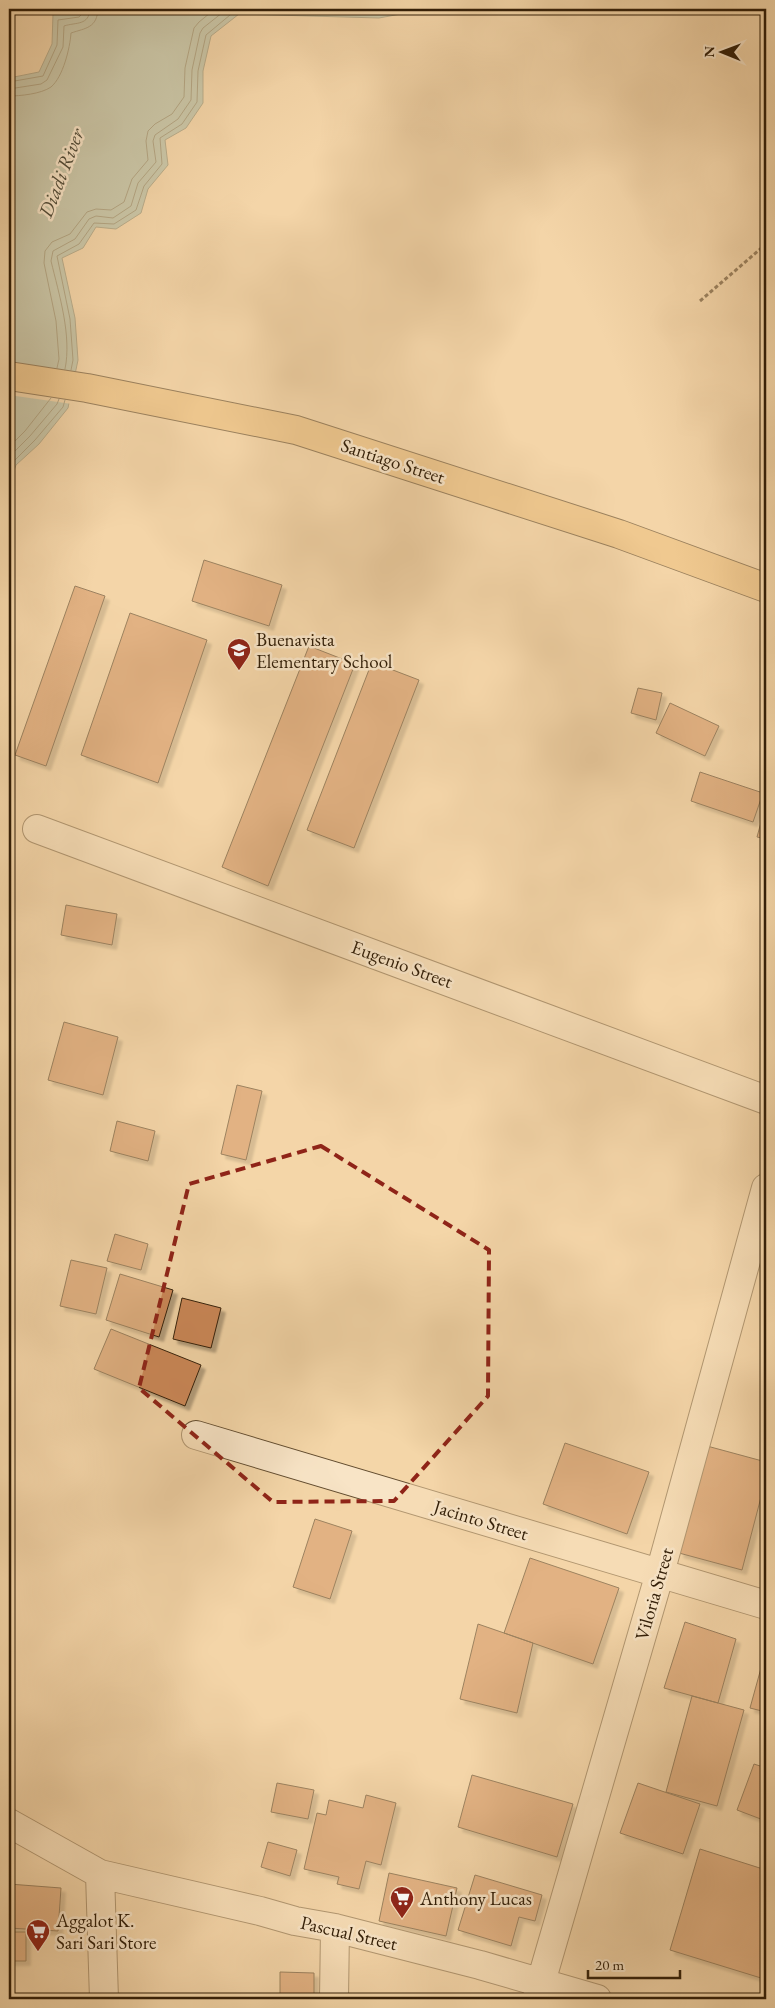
<svg xmlns="http://www.w3.org/2000/svg" width="775" height="2008" font-family="'EB Garamond',serif">
  <style>
    .water { fill: #9cb9aa; stroke: #727b69 }
    .pier { fill: #f4d6a8 }
    .lines { fill: none; stroke-linecap: round; stroke-linejoin: round }
    .shore { stroke: #676c58; stroke-width: 1 }
    .building { fill: #cc8858; stroke: #321e07; filter: url(#shadow) }
    .minor-casing { stroke: #624c2f; stroke-width: 30 }
    .major-casing { stroke: #321e07; stroke-width: 30 }
    .path { stroke: #321e07; stroke-width: 3; stroke-dasharray: 4 2.5; stroke-linecap: butt }
    .minor { stroke: #f8e4c6; stroke-width: 28 }
    .major { stroke: #eabb74; stroke-width: 28 }
    .marked { fill: none; stroke: #8f2418; stroke-width: 4; stroke-dasharray: 10 6; stroke-linejoin: round }
    .labels { text-anchor: middle; dominant-baseline: central; stroke-width: 5; stroke-linejoin: round; paint-order: stroke }
    .street-label { font-size: 19px; fill: #321e07; stroke: #f8e4c6 }
    .poi-label { font-size: 19px; fill: #321e07; stroke: #f8e4c6; text-anchor: start }
    .water-label { font-size: 20px; font-style: italic; fill: #524c38; stroke: #f8e4c6 }
  </style>
  <defs>
    <filter id="shadow"><feDropShadow dx="4.5" dy="4.5" stdDeviation="1" flood-color="#0004"/></filter>
  </defs>
  <rect width="100%" height="100%" fill="#f4d6a8"/>
  <filter id="stains"><feTurbulence type="fractalNoise" baseFrequency=".004" numOctaves="4"/><feColorMatrix values="0 0 0 0 .2 0 0 0 0 .09 0 0 0 0 .02 0 0 0 .5 -.17"/></filter>
  <radialGradient id="worn" r=".72"><stop offset=".6" stop-color="#630" stop-opacity="0"/><stop offset="1" stop-color="#630" stop-opacity=".3"/></radialGradient>
  <path class="water" d="M80,9H428L379,18L239,14L211,36L203,71V103L186,128L165,140L168,165L148,189L141,213L116,229L96,227L83,248L62,258L75,318L78,360L68,408L39,444L16,465L9,484V78L39,72L52,44L53,14L78,13Z"/>
  <path class="pier" d="M9,362L78,372L72,404L9,395Z"/>
  <g class="lines">
    <path class="shore" d="M9,82L43,76L57,45L58,20L79,17L83,13L84,9
      M9,89L41,84L47,80L63,47L64,26C76,22 89,26 90,9
      M9,96C20,96 41,94 51,87C63,77 70,48 71,33C86,28 97,28 98,9
      M57,368L59,359L56,321L44,263L45,251L52,242L70,234L87,212L96,209L111,210L124,202L132,179L148,160L146,141L148,131L155,124L172,114L184,97L185,68L194,28L199,22L215,9
      M65,369C72,336 59,294 51,261L53,251L75,239L89,219L96,216L113,218L131,206L138,183L156,162L153,141L155,135L178,119L191,100L192,70L200,33L203,28L227,9
      M71,370L73,360L70,319L57,256L79,244L94,223L114,224L136,210L144,186L162,164L160,138L182,124L197,102L198,71L206,35L236,10L379,13L405,9
      M9,447L25,431L51,398
      M9,457L30,436L57,404L59,399
      M9,471L13,462L35,440L63,407L65,400"/>
  </g>
  <path class="building" d="M204,560L282,585L269,626L192,601Z
    M75,586L105,596L46,766L15,755Z
    M130,613L207,640L158,783L81,755Z
    M309,646L355,664L268,886L222,867Z
    M372,662L419,680L354,848L307,830Z
    M638,688L662,693L656,720L631,713Z
    M670,703L719,726L705,756L656,733Z
    M700,772L763,793L753,822L691,801Z
    M766,804V839L757,837Z
    M66,905L117,914L112,945L61,935Z
    M64,1022L118,1037L103,1095L48,1080Z
    M237,1085L262,1091L246,1160L221,1154Z
    M117,1121L155,1131L148,1161L110,1151Z
    M115,1234L148,1244L141,1270L107,1261Z
    M71,1260L107,1268L96,1314L60,1306Z
    M120,1274L173,1290L159,1337L106,1320Z
    M182,1298L221,1308L211,1348L173,1339Z
    M111,1329L201,1365L185,1406L94,1369Z
    M565,1443L649,1472L627,1534L543,1504Z
    M707,1446L766,1462V1478L742,1570L679,1553Z
    M315,1519L352,1531L330,1599L293,1587Z
    M530,1558L619,1588L593,1664L504,1633Z
    M685,1622L736,1639L718,1703L664,1688Z
    M478,1624L533,1643L517,1713L460,1699Z
    M766,1650V1712L750,1708Z
    M692,1696L744,1710L717,1806L666,1792Z
    M754,1764L766,1768V1821L737,1810Z
    M472,1775L573,1804L557,1857L458,1827Z
    M277,1783L314,1790L308,1819L271,1812Z
    M638,1783L700,1804L683,1854L620,1833Z
    M366,1795L396,1803L381,1865L366,1861L359,1889L337,1884L339,1877L304,1869L317,1813L326,1815L329,1800L363,1808Z
    M268,1842L297,1850L290,1876L261,1867Z
    M700,1849L766,1870V1961L761,1978L670,1950Z
    M389,1873L457,1888L446,1936L379,1921Z
    M475,1875L542,1895L535,1921L519,1917L511,1946L458,1930Z
    M9,1884L61,1888L58,1931L9,1928Z
    M9,1932H26V1961H9Z
    M280,1972L314,1973V1999H280Z"/>
  <g class="lines">
    <g class="minor-casing">
      <path id="minor" d="M37,829L766,1100
        M196,1435L766,1605
        M9,1823L100,1874L260,1911L295,1921L335,1928L480,1965L597,1999
        M100,1874L104,1999
        M334,1999L335,1928
        M537,1999L541,1982L660,1573L766,1188"/>
    </g>
    <g class="major-casing">
      <path id="major" d="M9,376L87,388L296,430L619,534L766,588"/>
    </g>
    <path class="path" d="M700,301L766,244"/>
    <use href="#minor" class="minor"/>
    <use href="#major" class="major"/>
  </g>
  <path d="M0 0H775V2008H0ZM321,1146L489,1250L488,1396L394,1501L273,1502L139,1388L189,1184Z" fill="#f4d6a8" fill-opacity=".55" fill-rule="evenodd"/>
  <path class="marked" d="M321,1146L489,1250L488,1396L394,1501L273,1502L139,1388L189,1184Z"/>
  <defs>
    <g id="school-pin" transform="scale(1.25)"><path d="M0 17L-7.5 6A9.5 9.5 0 1 1 7.5 6Z" fill="#8f2418" stroke="#f8e4c6"/><path d="M0-5L7-2L0 1L-7-2ZM-4 1L0 2.5L4 1V4Q0 6-4 4Z" fill="#fff"/></g>
    <g id="supermarket-pin" transform="scale(1.25)"><path d="M0 17L-7.5 6A9.5 9.5 0 1 1 7.5 6Z" fill="#8f2418" stroke="#f8e4c6"/><path d="M-6-5.5h2.5l.6 2H6L4.5 2H-2.5L-4.4-4H-6ZM-1.5 3.2a1.3 1.3 0 1 0 .1 0ZM3 3.2a1.3 1.3 0 1 0 .1 0Z" fill="#fff"/></g>
  </defs>
  <g fill-rule="evenodd">
    <use href="#school-pin" x="239" y="650"/>
    <use href="#supermarket-pin" x="402" y="1898"/>
    <use href="#supermarket-pin" x="38" y="1931"/>
  </g>
  <g class="labels">
    <g class="street-label">
      <text transform="translate(393 461) rotate(18)">Santiago Street</text>
      <text transform="translate(402 964) rotate(20)">Eugenio Street</text>
      <text transform="translate(481 1520) rotate(17)">Jacinto Street</text>
      <text transform="translate(654 1594) rotate(-74)">Viloria Street</text>
      <text transform="translate(349 1933) rotate(13)">Pascual Street</text>
    </g>
    <g class="poi-label">
      <text x="256" y="639">Buenavista<tspan x="256" dy="22">Elementary School</tspan></text>
      <text x="420" y="1898">Anthony Lucas</text>
      <text x="56" y="1920">Aggalot K.<tspan x="56" dy="22">Sari Sari Store</tspan></text>
    </g>
    <g class="water-label">
      <text transform="translate(61 173) rotate(-69)">Diadi River</text>
    </g>
  </g>
  <rect width="775" height="2008" fill="none" stroke="#f4d6a8" stroke-width="30"/>
  <rect x="10" y="10" width="755" height="1988" fill="none" stroke="#321e07" stroke-width="2.5"/>
  <rect x="15" y="15" width="745" height="1978" fill="none" stroke="#321e07"/>
  <g transform="translate(722 52) rotate(271)" stroke="#f8e4c6" stroke-width="4" paint-order="stroke">
  <path d="M0-4L9 19L0 12L-9 19Z" fill="#321e07"/>
  <text y="-8" font-size="14" font-weight="bold" text-anchor="middle" fill="#321e07">N</text>
  </g>
  <path d="M588 1970v8h92v-8" fill="none" stroke="#321e07" stroke-width="2.5"/>
  <text x="595" y="1970" font-size="15" fill="#321e07" stroke="#f8e4c6" stroke-width="4" paint-order="stroke">20 m</text>
  <rect width="100%" height="100%" filter="url(#stains)"/>
  <rect width="100%" height="100%" fill="url(#worn)"/>
</svg>
